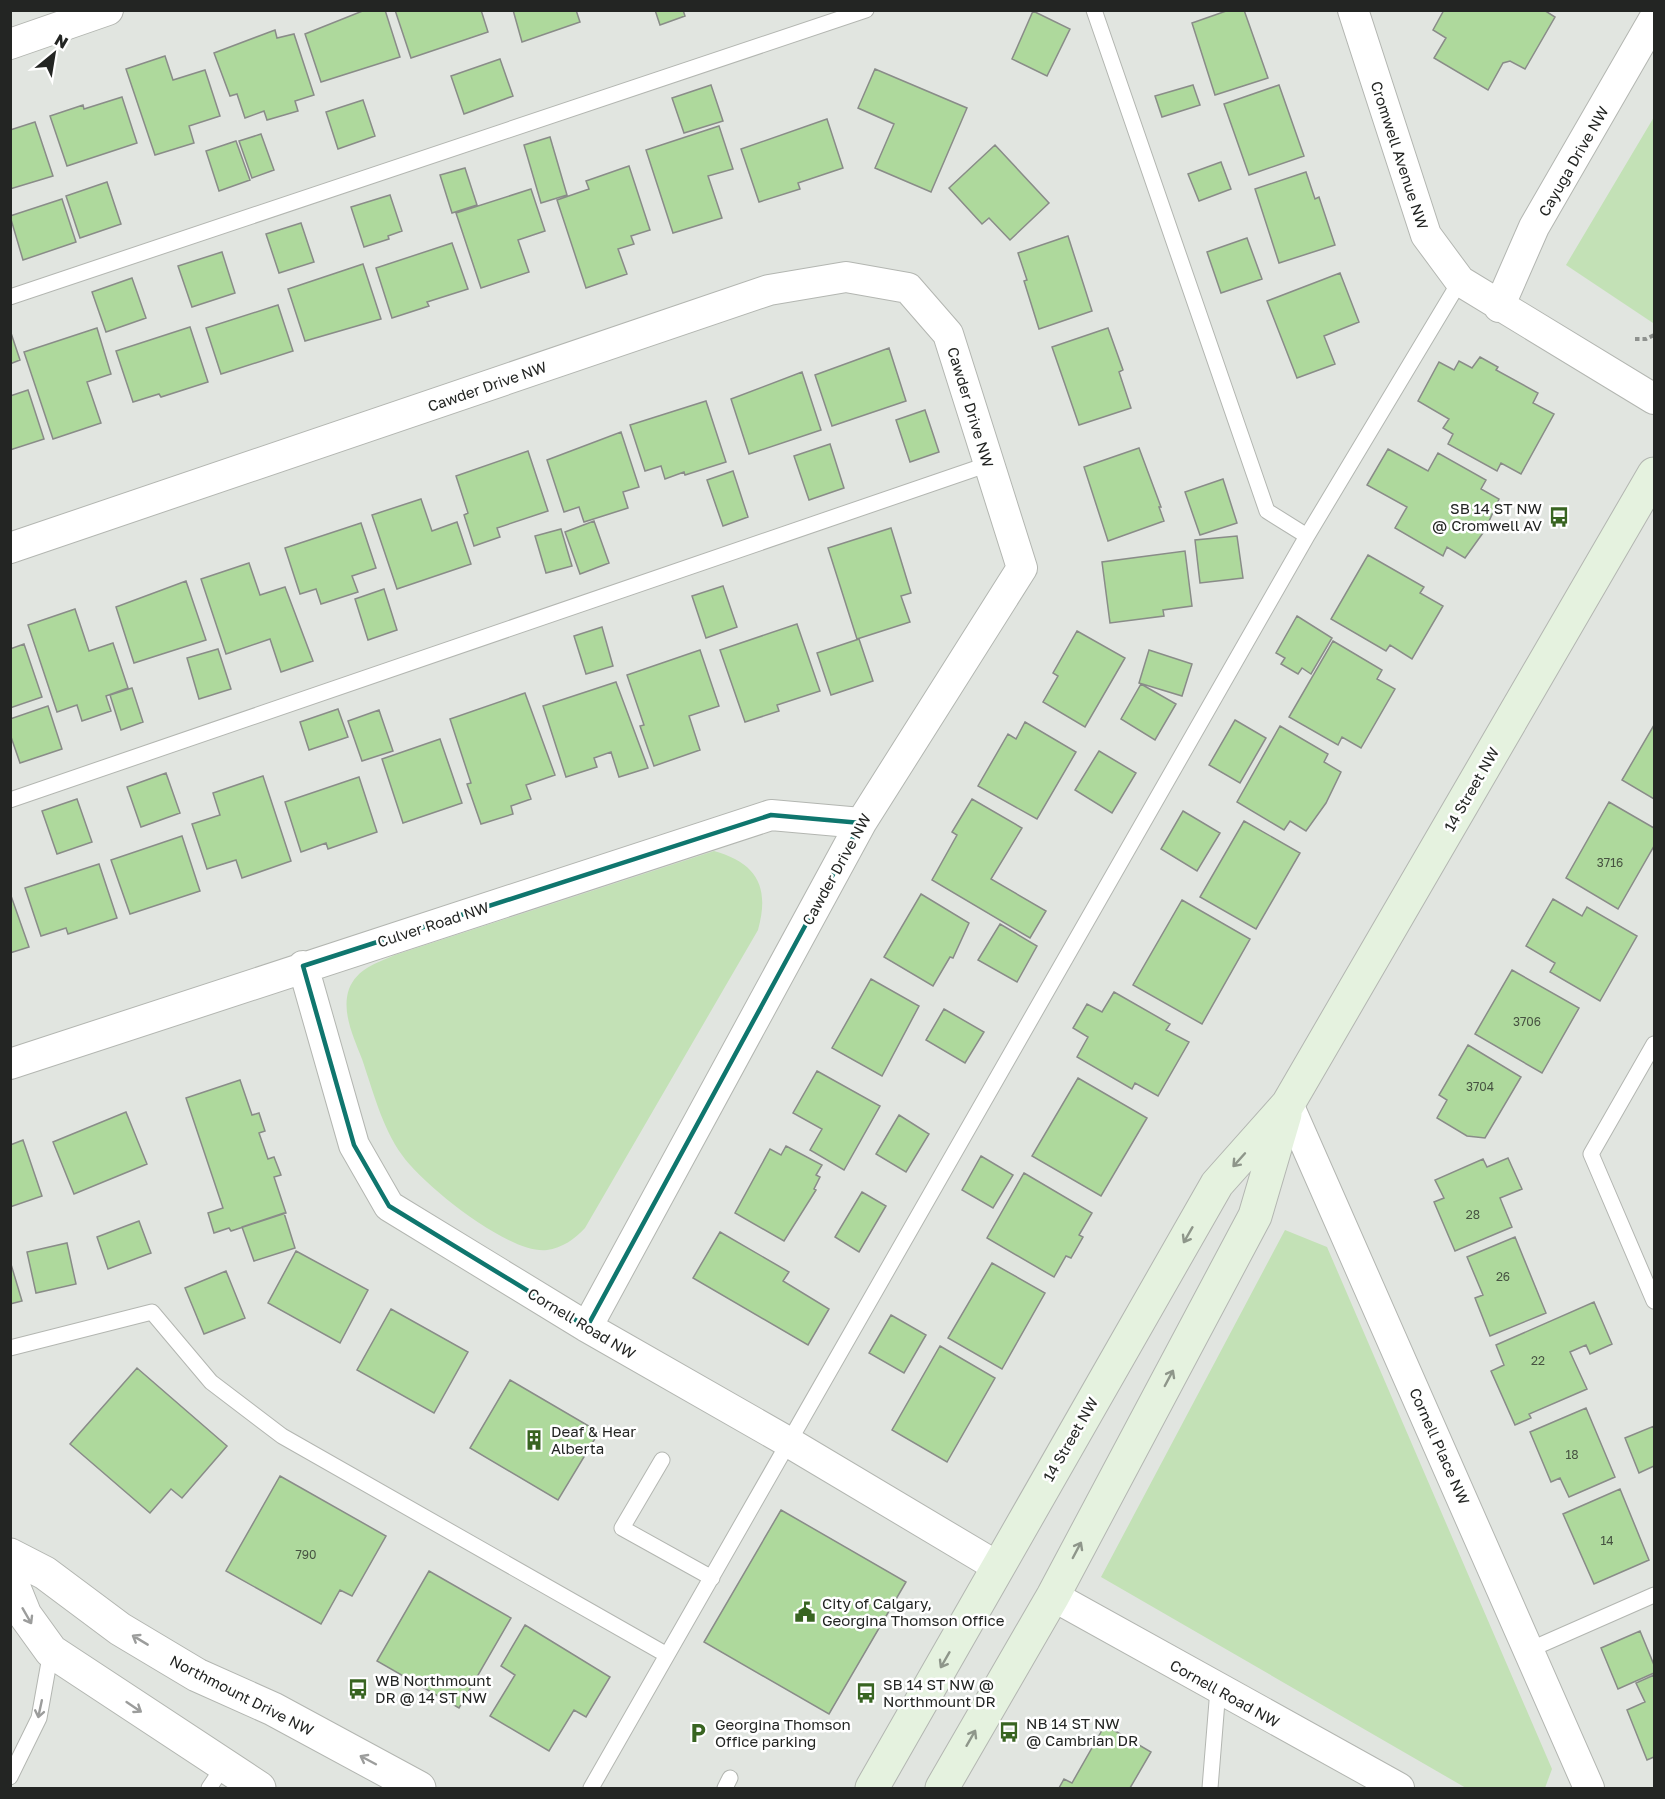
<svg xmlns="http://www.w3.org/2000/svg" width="1665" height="1799" font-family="'Golos Text',sans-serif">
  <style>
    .green { fill: #c3e1b6 }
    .building { fill: #aed99c; stroke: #898c88; stroke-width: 1.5 }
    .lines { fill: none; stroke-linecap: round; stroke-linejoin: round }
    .service-casing { stroke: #b3b6b1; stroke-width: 17 }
    .minor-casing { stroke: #b3b6b1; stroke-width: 32 }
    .tertiary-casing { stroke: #b3b6b1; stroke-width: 35 }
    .secondary-casing { stroke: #b3b6b1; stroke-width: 35 }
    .path { stroke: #8e918e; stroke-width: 4; stroke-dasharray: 4.5 3; stroke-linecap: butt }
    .service { stroke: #fff; stroke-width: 15 }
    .minor { stroke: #fff; stroke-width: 30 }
    .tertiary { stroke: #fff; stroke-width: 33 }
    .secondary { stroke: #e5f2df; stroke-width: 33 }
    .oneway { stroke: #8e968a }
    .oneway2 { stroke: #9c9d9c }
    .marked { fill: none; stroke: #0f766e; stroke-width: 4.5; stroke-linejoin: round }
    .labels { text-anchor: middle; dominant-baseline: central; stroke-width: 5; stroke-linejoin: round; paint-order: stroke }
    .number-label { font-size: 12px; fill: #465241 }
    .street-label { font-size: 15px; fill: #232523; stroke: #fff }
    .poi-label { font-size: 15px; fill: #232523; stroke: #fff; text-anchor: start }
  </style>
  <rect width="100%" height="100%" fill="#e1e5e0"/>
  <path class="green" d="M1654,117V320L1653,323L1566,265Z
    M714,851C757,863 770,887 758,930L585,1228C575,1239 562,1248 547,1250C510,1255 423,1185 402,1155C382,1127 373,1091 362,1059C354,1038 341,1012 349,989C357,969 376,963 395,955Z
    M1285,1230L1327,1247L1552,1769L1545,1788H1466L1101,1577Z"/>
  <path class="building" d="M365,10H385L400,57L321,82L305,34Z
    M395,10H481L488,32L411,58Z
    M513,10H576L580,22L522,42Z
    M655,10H683L685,16L660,25Z
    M1229,10H1244L1268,78L1215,95L1192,23Z
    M1444,10H1544L1555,17L1525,69L1510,61L1503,63L1488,90L1434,58L1446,38L1433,30Z
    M1033,11L1070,29L1047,76L1012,59Z
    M275,30L277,38L294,34L314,95L295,101L298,111L267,120L264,111L245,118L237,94L230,96L214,53Z
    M165,56L173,80L205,70L220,116L189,126L194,143L155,155L126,69Z
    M500,59L513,96L464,114L451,76Z
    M875,69L967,108L931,192L875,168L894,124L858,108Z
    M711,85L723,121L684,133L672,98Z
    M1193,85L1200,105L1162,117L1155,96Z
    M1279,85L1304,156L1249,175L1224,104Z
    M122,97L137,143L67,166L50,116L83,105L84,109Z
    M363,100L375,136L338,149L326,112Z
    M827,119L843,168L798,183L800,189L759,202L741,149Z
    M35,122L53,176L10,189V130Z
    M719,126L733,169L708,176L722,218L673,233L646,150Z
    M261,134L274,170L252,178L239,141Z
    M550,137L567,195L541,203L524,145Z
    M236,141L250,180L219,191L206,151Z
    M995,145L1049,203L1010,240L989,218L982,224L949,188Z
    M1221,162L1231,189L1199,201L1188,174Z
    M629,166L650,230L631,236L634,244L618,249L627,274L586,288L557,200L589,189L586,181Z
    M465,168L477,205L452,213L440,175Z
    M1306,172L1315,199L1319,197L1335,245L1279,263L1255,189Z
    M107,182L121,224L80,238L66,196Z
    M531,189L545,231L518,240L529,272L481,288L456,213Z
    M390,195L402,231L388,236L389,239L364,247L351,207Z
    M62,199L76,242L23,260L10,216Z
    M301,223L314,262L279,273L266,234Z
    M1068,236L1092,311L1039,329L1024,281L1027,280L1018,253Z
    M1247,238L1262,279L1221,293L1207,252Z
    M452,243L468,289L427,302L429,306L392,318L376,268Z
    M222,252L235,293L192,307L178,266Z
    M363,264L381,319L305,341L288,289Z
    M1340,273L1359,322L1324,336L1335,364L1297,378L1267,301Z
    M132,278L146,318L106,332L92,292Z
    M278,305L293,351L221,374L206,328Z
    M190,327L208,382L161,397L159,394L133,402L116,351Z
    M97,328L111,374L87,382L101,423L53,439L24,352Z
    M1108,328L1123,370L1119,372L1131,408L1079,425L1052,347Z
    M10,330L20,360L10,364Z
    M889,348L906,401L832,426L815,375Z
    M1480,357L1498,367L1496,370L1538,393L1533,403L1554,414L1521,474L1501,463L1497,471L1448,444L1453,434L1443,428L1449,419L1418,401L1439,362L1454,370L1459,361L1472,368Z
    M802,372L821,430L749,454L731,399Z
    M28,390L44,439L10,450V396Z
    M706,401L726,462L685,475L684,472L665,479L661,466L645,471L630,425Z
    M925,410L939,452L910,462L896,420Z
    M621,432L639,487L623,492L628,508L584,522L579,507L564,512L547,460Z
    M830,444L844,488L809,500L794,456Z
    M1139,448L1161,507H1159L1164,521L1108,541L1084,467Z
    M1388,449L1428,471L1438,453L1486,480L1481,489L1499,499L1485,530L1465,558L1447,547L1443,556L1395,528L1407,507L1367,485Z
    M528,451L548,511L497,528L500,537L474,546L464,515L468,513L456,476Z
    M733,471L748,517L723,526L707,480Z
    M1223,479L1237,523L1200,535L1185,492Z
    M421,499L432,531L457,522L471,564L397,589L372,515Z
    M594,521L609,563L580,574L565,532Z
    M361,523L376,568L352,576L358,592L321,604L316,589L300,594L285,548Z
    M891,528L911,593L901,596L910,622L857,639L828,548Z
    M561,529L572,566L546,573L535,536Z
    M1237,536L1243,578L1200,583L1195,540Z
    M1185,551L1192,606L1163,610L1164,616L1110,623L1102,562Z
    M1368,555L1424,587L1420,593L1443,606L1412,659L1390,645L1386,651L1331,619Z
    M249,563L260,595L285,587L313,661L281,672L270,639L226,654L201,579Z
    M186,581L206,640L134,663L116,607Z
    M723,586L737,627L706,638L692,596Z
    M384,589L397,630L368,640L355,599Z
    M75,609L89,651L113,643L128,688L106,696L111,711L82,721L77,705L57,712L28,625Z
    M1297,616L1332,638L1311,674L1302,668L1298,674L1281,664L1285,658L1276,653Z
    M797,624L820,691L777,705L779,711L745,722L720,650Z
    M602,627L613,666L586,674L574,636Z
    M1077,631L1125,658L1085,727L1043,702L1058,676L1053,673Z
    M859,639L873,681L831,695L817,653Z
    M1333,641L1382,670L1377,679L1395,689L1361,748L1342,737L1338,745L1289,717Z
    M24,644L42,697L10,708V649Z
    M218,649L231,689L199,699L187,658Z
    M700,650L719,706L689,716L700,750L654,766L640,726L644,725L627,675Z
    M1149,650L1192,664L1182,696L1139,683Z
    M616,682L648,768L619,777L611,752L594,758L597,767L566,777L543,706Z
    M1141,684L1176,704L1155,740L1121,719Z
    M132,688L143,722L121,730L110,695Z
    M525,693L555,775L526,785L531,799L511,806L513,814L481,824L467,784L471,783L450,719Z
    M48,706L62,749L20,763L10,734V719Z
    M338,709L348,737L309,750L300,722Z
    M379,710L393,751L362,761L348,721Z
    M1235,720L1266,738L1240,783L1209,765Z
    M1025,722L1076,752L1037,819L978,786L1008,734L1016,739Z
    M1654,725V799L1622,780Z
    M1280,726L1328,754L1324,762L1341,772L1326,803L1306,831L1290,821L1284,830L1237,802Z
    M440,739L462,803L403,823L382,759Z
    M1099,751L1136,773L1112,813L1075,790Z
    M166,773L180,813L141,827L127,787Z
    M263,776L291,861L242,878L236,860L207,869L192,824L220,815L213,793Z
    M359,777L377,832L328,849L326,843L301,852L285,802Z
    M77,799L92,842L57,854L42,811Z
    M972,799L1022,828L991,879L1046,911L1030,938L932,880L957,835L952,832Z
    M1609,802L1654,828V846L1618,909L1566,878Z
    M1183,811L1220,833L1197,871L1161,849Z
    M1244,821L1300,853L1256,929L1200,897Z
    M182,836L200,891L130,914L111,860Z
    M99,864L117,918L68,934L66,928L41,936L25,888Z
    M10,893L29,947L10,953Z
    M921,894L969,923L953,958L950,957L933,986L884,957Z
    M1553,899L1582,916L1587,907L1637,936L1600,1001L1550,972L1555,963L1526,946Z
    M1182,900L1250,939L1202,1024L1133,985Z
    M1000,924L1037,946L1017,982L978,960Z
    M1512,970L1579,1008L1542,1073L1475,1034Z
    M871,979L919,1006L882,1076L832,1048Z
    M1114,992L1170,1024L1166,1030L1189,1042L1158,1096L1135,1083L1132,1089L1077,1057L1088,1037L1073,1028L1087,1004L1102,1012Z
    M944,1009L984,1032L965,1063L926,1040Z
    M1468,1045L1521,1077L1485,1138L1467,1136L1437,1118L1447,1100L1439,1095Z
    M817,1071L880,1106L844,1170L810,1150L822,1129L793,1113Z
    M1078,1078L1147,1118L1101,1196L1032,1156Z
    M240,1080L252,1115L259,1113L265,1131L259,1133L268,1159L274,1157L281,1175L274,1177L286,1213L231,1231L229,1228L214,1233L208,1213L223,1208L186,1098Z
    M126,1112L147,1164L74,1194L53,1142Z
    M899,1115L929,1134L906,1172L876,1154Z
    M23,1140L42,1196L10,1207V1145Z
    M786,1146L822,1165L816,1175L820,1177L814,1189L816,1190L784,1241L735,1213L770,1149L781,1155Z
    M981,1156L1013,1175L993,1208L962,1190Z
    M1508,1158L1522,1189L1500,1198L1512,1227L1455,1251L1434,1202L1444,1198L1435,1180L1483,1159L1487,1167Z
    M1024,1173L1092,1213L1079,1235L1083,1237L1071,1258L1066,1256L1054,1277L987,1238Z
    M862,1192L886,1206L859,1252L835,1237Z
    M284,1213L295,1248L254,1261L242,1227Z
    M139,1221L151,1253L108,1269L97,1237Z
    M720,1232L789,1272L783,1281L829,1309L808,1345L693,1278Z
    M1515,1237L1546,1313L1490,1336L1475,1298L1483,1295L1467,1257Z
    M67,1243L76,1284L36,1293L27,1252Z
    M296,1251L368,1290L340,1343L268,1303Z
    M10,1261L22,1301L10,1304Z
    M992,1263L1045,1293L1002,1369L948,1338Z
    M226,1271L245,1318L204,1334L185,1288Z
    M1594,1302L1612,1344L1590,1354L1586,1345L1570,1352L1587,1389L1529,1414L1531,1418L1515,1425L1491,1371L1504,1365L1496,1345Z
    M391,1309L468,1352L434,1413L357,1370Z
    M891,1315L926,1335L904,1373L869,1353Z
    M940,1346L995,1378L947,1462L892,1430Z
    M137,1368L227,1446L182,1498L171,1489L150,1513L70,1444Z
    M510,1380L599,1432L558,1500L470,1448Z
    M1586,1408L1615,1477L1569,1497L1560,1478L1551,1482L1530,1432Z
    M1654,1426V1466L1639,1473L1625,1438Z
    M280,1476L386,1536L352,1596L340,1590L321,1624L226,1571Z
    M1620,1489L1649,1560L1594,1584L1563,1514Z
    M781,1510L906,1582L829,1714L704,1642Z
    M429,1571L511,1618L459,1708L377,1661Z
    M525,1625L610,1677L586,1717L574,1710L549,1751L490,1716L515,1675L501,1666Z
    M1640,1631L1654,1665V1673L1618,1689L1601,1648Z
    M1654,1675V1757L1647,1760L1627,1710L1645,1702L1636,1683Z
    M1105,1725L1151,1752L1130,1788H1059L1064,1779L1072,1783Z"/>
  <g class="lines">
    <g class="service-casing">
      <path id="service" d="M1094,10L1267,511L1307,536
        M10,297L866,10
        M10,800L989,464
        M1654,1044L1591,1154L1654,1301
        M10,1348L152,1312L211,1382L282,1436L667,1655
        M662,1460L622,1528L712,1578
        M1529,1650L1654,1595
        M10,1777L39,1718L51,1651
        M209,1788L223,1767
        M591,1788L1307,536L1460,281
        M725,1788L730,1778
        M1210,1788L1218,1689"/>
    </g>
    <g class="minor-casing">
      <path id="minor" d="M1353,10L1426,235L1460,281L1654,399
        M10,44L108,10
        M1499,307L1534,227L1654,19
        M10,548L769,290L846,277L908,288L948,334L1022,568L861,823L587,1327
        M303,966L354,1145L389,1206L587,1327L790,1443L998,1567
        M10,1064L771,815L861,823
        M1288,1104L1589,1788
        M1053,1596L1399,1788"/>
    </g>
    <g class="tertiary-casing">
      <path id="tertiary" d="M10,1555L45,1573L120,1629L197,1675L273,1709L419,1788
        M10,1578L25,1615L51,1651L259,1788"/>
    </g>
    <g class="secondary-casing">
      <path id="secondary" d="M872,1788L1217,1184L1288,1104L1654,474
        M942,1788L1053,1596L1255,1216L1285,1114"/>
    </g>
    <path class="path" d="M1635,339H1646L1654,335"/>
    <use href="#service" class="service"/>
    <use href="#minor" class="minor"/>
    <use href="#tertiary" class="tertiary"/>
    <use href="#secondary" class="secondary"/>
  </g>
  <defs><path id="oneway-shaft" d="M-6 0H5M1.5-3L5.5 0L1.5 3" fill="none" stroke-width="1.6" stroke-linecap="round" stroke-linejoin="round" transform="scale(1.5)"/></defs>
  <g class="oneway">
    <use href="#oneway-shaft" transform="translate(1239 1160) rotate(132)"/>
    <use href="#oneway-shaft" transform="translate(1188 1235) rotate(120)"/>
    <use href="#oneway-shaft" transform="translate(1169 1378) rotate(-62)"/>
    <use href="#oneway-shaft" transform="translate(1077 1550) rotate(-62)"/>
    <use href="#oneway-shaft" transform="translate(945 1660) rotate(120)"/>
    <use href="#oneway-shaft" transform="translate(971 1738) rotate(-60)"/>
  </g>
  <g class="oneway2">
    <use href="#oneway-shaft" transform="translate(27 1616) rotate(60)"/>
    <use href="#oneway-shaft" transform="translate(140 1640) rotate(-149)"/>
    <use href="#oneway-shaft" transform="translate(134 1707) rotate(34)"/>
    <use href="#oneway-shaft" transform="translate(40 1709) rotate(102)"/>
    <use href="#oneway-shaft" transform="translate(368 1760) rotate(-152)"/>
  </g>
  <path class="marked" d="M771,815L861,823L587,1327L389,1206L354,1145L303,966Z"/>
  <defs>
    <g id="bus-bare" transform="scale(1.62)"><path d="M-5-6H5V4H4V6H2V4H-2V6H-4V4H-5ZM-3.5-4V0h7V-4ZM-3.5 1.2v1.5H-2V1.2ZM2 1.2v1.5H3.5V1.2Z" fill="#386421" stroke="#fff" stroke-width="2.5" paint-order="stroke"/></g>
    <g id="building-bare" transform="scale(1.62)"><path d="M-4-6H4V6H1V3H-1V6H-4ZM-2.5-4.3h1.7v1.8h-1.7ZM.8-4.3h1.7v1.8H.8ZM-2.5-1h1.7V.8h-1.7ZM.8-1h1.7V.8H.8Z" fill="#386421" stroke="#fff" stroke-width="2.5" paint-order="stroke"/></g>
    <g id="civic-bare" transform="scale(1.62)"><path d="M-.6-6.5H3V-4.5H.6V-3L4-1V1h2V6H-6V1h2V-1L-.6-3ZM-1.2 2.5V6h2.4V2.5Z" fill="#386421" stroke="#fff" stroke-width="2.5" paint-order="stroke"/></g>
    <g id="parking-bare" transform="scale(1.62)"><path d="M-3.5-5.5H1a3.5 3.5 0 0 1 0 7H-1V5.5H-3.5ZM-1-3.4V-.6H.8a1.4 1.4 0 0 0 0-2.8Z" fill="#386421" stroke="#fff" stroke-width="2.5" paint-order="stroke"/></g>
  </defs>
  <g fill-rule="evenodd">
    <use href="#bus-bare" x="1559" y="517"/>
    <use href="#building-bare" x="534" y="1440"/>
    <use href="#civic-bare" x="805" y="1612"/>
    <use href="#bus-bare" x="358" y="1689"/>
    <use href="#bus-bare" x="866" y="1693"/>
    <use href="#bus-bare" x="1009" y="1732"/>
    <use href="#parking-bare" x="698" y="1733"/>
  </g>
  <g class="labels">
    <g class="number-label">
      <text x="1610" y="862">3716</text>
      <text x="1527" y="1021">3706</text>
      <text x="1480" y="1086">3704</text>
      <text x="1473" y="1214">28</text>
      <text x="1503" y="1276">26</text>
      <text x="1538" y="1360">22</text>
      <text x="1572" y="1454">18</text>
      <text x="1607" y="1540">14</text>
      <text x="306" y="1554">790</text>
    </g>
    <g class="street-label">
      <text transform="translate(1400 155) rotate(72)">Cromwell Avenue NW</text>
      <text transform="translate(1573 161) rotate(-60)">Cayuga Drive NW</text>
      <text transform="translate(487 386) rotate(-19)">Cawder Drive NW</text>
      <text transform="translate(971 407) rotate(73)">Cawder Drive NW</text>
      <text transform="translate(1471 789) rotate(-60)">14 Street NW</text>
      <text transform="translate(836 869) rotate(-61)">Cawder Drive NW</text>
      <text transform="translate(433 924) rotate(-18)">Culver Road NW</text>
      <text transform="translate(582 1323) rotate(31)">Cornell Road NW</text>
      <text transform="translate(1070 1439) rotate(-60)">14 Street NW</text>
      <text transform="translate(1440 1446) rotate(66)">Cornell Place NW</text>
      <text transform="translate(1225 1693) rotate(29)">Cornell Road NW</text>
      <text transform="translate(242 1695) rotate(27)">Northmount Drive NW</text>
    </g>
    <g class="poi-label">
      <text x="1542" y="508" text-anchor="end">SB 14 ST NW<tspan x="1542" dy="17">@ Cromwell AV</tspan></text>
      <text x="551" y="1431">Deaf &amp; Hear<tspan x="551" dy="17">Alberta</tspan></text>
      <text x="822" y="1603">City of Calgary,<tspan x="822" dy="17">Georgina Thomson Office</tspan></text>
      <text x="375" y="1680">WB Northmount<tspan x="375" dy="17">DR @ 14 ST NW</tspan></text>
      <text x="883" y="1684">SB 14 ST NW @<tspan x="883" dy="17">Northmount DR</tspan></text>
      <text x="1026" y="1723">NB 14 ST NW<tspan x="1026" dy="17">@ Cambrian DR</tspan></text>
      <text x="715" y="1724">Georgina Thomson<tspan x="715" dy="17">Office parking</tspan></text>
    </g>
  </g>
  <rect width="1665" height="1799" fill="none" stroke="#232523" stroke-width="24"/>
  <g transform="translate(54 54) rotate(30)" stroke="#ffffff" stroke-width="4.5" paint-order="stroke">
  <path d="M0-4.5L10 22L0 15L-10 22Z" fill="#232523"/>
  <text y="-9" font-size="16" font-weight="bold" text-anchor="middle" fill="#232523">N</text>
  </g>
</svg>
